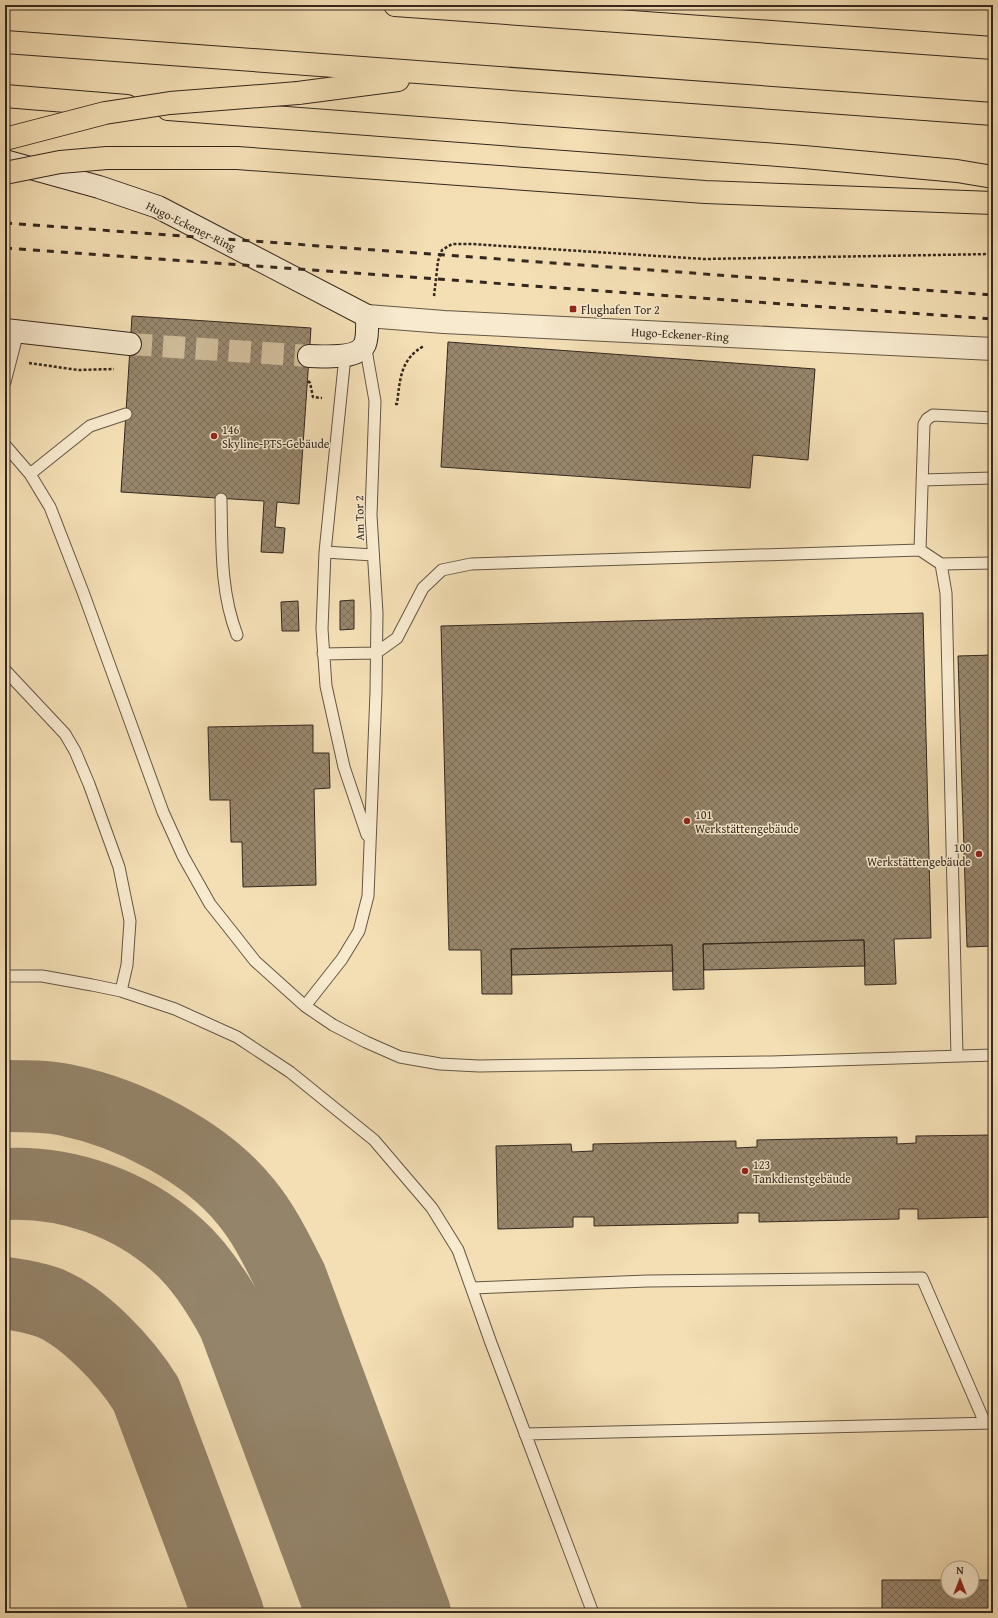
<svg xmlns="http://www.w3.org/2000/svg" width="998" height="1618" font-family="'Gentium Book Plus',serif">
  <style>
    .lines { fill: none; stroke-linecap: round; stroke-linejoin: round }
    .taxiway { stroke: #94846a; stroke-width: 72 }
    .building { fill: url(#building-cross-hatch); stroke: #34281e }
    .secondary-tunnel { stroke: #ceba97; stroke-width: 22; stroke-dasharray: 22 11; stroke-linecap: butt }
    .lane-casing { stroke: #645644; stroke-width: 13 }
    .street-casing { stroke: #645644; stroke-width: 24 }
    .secondary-casing { stroke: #34281e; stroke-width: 24 }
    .highway-casing { stroke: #34281e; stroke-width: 24 }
    .path { stroke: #34281e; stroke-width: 2.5; stroke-dasharray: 3 2; stroke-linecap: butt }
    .lane { stroke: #f8eacf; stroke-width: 11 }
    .street { stroke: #f8eacf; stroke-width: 22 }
    .secondary { stroke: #f8eacf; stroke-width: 22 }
    .highway { stroke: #f4dfb5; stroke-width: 22 }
    .rail { stroke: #34281e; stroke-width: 3; stroke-dasharray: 7 7; stroke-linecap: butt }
    .highway-bridge-casing { stroke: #34281e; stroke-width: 24; stroke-linecap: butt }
    .highway-bridge { stroke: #f4dfb5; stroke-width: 22 }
    .poi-dot { fill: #8f2418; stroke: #f8eacf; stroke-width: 1.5 }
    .labels { text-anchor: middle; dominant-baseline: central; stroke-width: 3; stroke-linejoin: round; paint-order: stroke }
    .street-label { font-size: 12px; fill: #34281e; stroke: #f8eacf }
    .poi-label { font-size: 12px; fill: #34281e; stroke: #f8eacf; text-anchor: start }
  </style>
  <defs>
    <pattern id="building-cross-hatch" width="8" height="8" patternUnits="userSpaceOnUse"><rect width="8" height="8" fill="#98876d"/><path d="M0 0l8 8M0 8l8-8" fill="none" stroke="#7d6e59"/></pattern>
  </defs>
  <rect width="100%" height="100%" fill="#f4dfb5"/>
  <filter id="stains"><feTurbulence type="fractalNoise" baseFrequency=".005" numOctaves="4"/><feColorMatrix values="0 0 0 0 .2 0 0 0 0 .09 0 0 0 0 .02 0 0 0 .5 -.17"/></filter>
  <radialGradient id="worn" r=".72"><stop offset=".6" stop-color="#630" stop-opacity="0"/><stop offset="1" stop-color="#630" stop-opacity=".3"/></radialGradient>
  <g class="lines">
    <path class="taxiway" d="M5,1096C25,1096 46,1096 66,1100C129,1113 205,1151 246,1202C265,1225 277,1251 291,1278L415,1613
      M5,1184C67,1181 130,1203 177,1245C201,1266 219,1295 234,1323L342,1613
      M5,1293C19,1295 33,1297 47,1302C83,1315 126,1362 146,1394L228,1613"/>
  </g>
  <path class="building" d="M132,316L311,328L299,504L277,502L275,527L285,528L283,553L261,552L264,501L121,492Z
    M448,342L815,369L808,460L753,455L750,488L441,467Z
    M354,600V629L340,630V601Z
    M298,601L299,631H282L281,602Z
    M923,613L931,938L894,939L896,984L865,985L864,940L703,944L704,989L673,990L672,945L511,949L512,994H482L481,950H449L441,626Z
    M993,655V946L967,947L958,656Z
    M313,725V753H329L330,788L314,789L316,885L243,887L242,842H231L230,800H210L208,727Z
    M864,940L865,966L704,970L703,944Z
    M672,945L673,971L512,975L511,949Z
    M993,1135V1217L918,1219V1209H899V1219L759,1222V1213H738V1223L594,1226V1217H573V1227L498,1229L496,1146L571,1144L572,1152L593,1151V1144L736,1141V1148L757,1147V1140L897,1137V1144L916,1143V1136Z
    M882,1580H948V1592H972V1580H991V1613H882Z"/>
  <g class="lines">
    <path class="secondary-tunnel" d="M130,344L309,356"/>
    <g class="lane-casing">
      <path id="lane" d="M345,356L325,552L322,629L326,686L344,767L367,835
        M5,382L18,332
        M5,445L30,474L50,507L83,592L163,812L183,856L210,904L233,933L255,961L305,1006L333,1025L366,1042L400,1057L440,1064L479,1066L771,1062L993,1055
        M30,474L90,426L126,414
        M922,480L993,478
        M221,499C222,545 220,591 237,635
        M920,550L924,424L927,419L933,415L993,418
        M325,552L373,555
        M941,564L946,593L957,1056
        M323,654L376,653L397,638L423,588L442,570L471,564L920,550L941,564L993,563
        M5,670L65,734L75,751L89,784L119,867L130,921L127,965L121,991
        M5,976H42L92,985L121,991L175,1009L237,1037L290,1072L374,1140L432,1208L458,1250L491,1343L593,1613
        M305,1006L342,959L359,931L368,896L376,692L377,613L371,515L375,401L365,344
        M472,1288L647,1281L922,1278L985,1423
        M525,1434L993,1423"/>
    </g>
    <g class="street-casing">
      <path id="street" d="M367,316L444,322L993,349"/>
    </g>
    <g class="secondary-casing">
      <path id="secondary" d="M5,161L99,187L158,207L367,316C367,324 368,336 365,344C358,360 323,356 309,356
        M5,330L130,344"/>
    </g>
    <g class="highway-casing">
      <path id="highway" d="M395,5L993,48
        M5,42L993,114
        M298,93L398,80
        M5,96L127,106
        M168,109L804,157L957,171L993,177
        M151,158H237L705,192L993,203"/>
    </g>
    <path class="path" d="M434,296L438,261L442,250L452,244H472L704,259L993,254
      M29,363L78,370L114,369
      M308,381L310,383L313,397L322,398
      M395,404H397C400,380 400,359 424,346"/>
    <use href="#lane" class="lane"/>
    <use href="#street" class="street"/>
    <use href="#secondary" class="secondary"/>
    <use href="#highway" class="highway"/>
    <path class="rail" d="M5,223L993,295
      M5,248L993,319"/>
    <g class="highway-bridge-casing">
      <path id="highway-bridge" d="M5,139L105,113L170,103L298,93
        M5,173L60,162L107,158H151"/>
    </g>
    <use href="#highway-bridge" class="highway-bridge"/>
  </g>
  <g class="poi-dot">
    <rect x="569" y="305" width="8" height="8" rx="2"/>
    <circle cx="214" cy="436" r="4"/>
    <circle cx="687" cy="821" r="4"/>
    <circle cx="979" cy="854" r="4"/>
    <circle cx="745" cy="1171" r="4"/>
  </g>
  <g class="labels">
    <g class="street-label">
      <text transform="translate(191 226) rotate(26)">Hugo-Eckener-Ring</text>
      <text transform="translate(680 334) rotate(3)">Hugo-Eckener-Ring</text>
      <text transform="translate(359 518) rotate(-91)">Am Tor 2</text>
    </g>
    <g class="poi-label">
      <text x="581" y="309">Flughafen Tor 2</text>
      <text x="222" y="429">146<tspan x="222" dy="14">Skyline-PTS-Gebäude</tspan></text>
      <text x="695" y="814">101<tspan x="695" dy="14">Werkstättengebäude</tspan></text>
      <text x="971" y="847" text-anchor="end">100<tspan x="971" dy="14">Werkstättengebäude</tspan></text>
      <text x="753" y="1164">123<tspan x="753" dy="14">Tankdienstgebäude</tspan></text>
    </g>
  </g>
  <rect width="998" height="1618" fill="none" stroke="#f4dfb5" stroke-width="20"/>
  <rect x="6" y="6" width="986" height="1606" fill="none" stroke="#34281e" stroke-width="2"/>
  <rect x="10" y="10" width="978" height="1598" fill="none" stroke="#34281e"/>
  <g transform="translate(960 1580)"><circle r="19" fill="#f8eacf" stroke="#aa9c88"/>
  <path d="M0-3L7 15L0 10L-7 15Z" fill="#8f2418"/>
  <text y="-6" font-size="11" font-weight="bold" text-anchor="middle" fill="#34281e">N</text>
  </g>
  <rect width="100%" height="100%" filter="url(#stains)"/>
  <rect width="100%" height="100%" fill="url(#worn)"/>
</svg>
